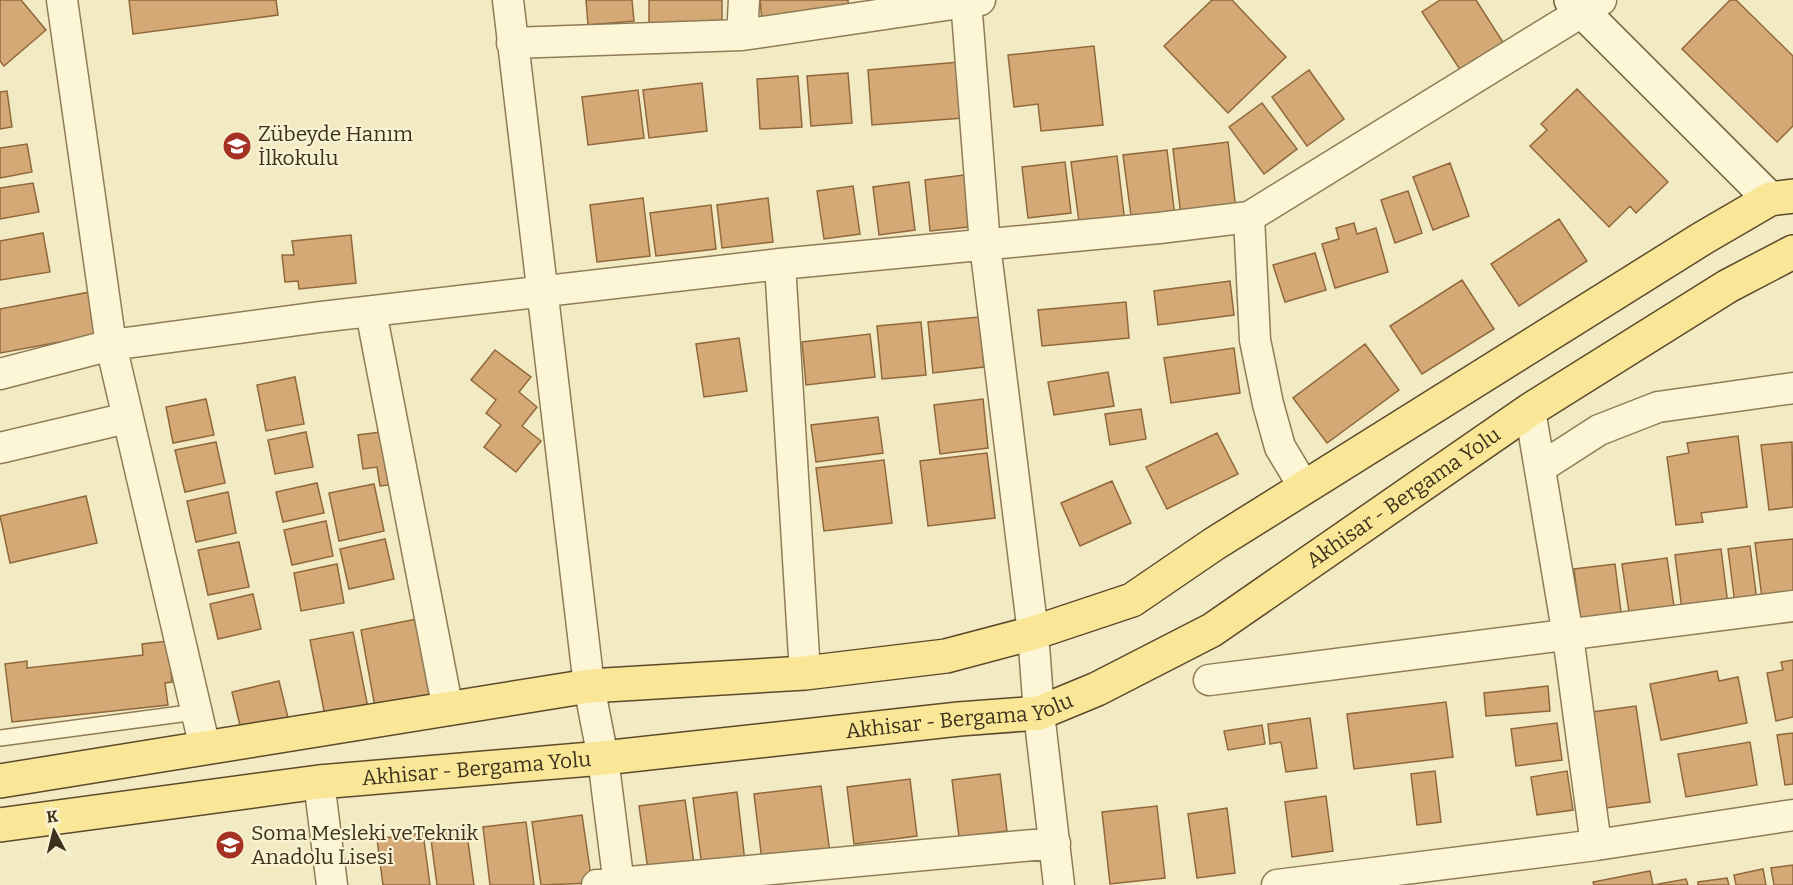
<svg xmlns="http://www.w3.org/2000/svg" width="1793" height="885" font-family="Bitter,serif">
  <style>
    .building { fill: #d4a975; stroke: #90683b; stroke-width: 1.5 }
    .lines { fill: none; stroke-linecap: round; stroke-linejoin: round }
    .lane-casing { stroke: #8f7c57; stroke-width: 18 }
    .street-casing { stroke: #8f7c57; stroke-width: 33 }
    .secondary-casing { stroke: #705d3b; stroke-width: 36 }
    .primary-casing { stroke: #5c492c; stroke-width: 36 }
    .lane { stroke: #fcf6d7; stroke-width: 15 }
    .street { stroke: #fcf6d7; stroke-width: 30 }
    .secondary { stroke: #fcf6d7; stroke-width: 33 }
    .primary { stroke: #f9e797; stroke-width: 33 }
    .labels { text-anchor: middle; dominant-baseline: central; stroke-width: 4.5; stroke-linejoin: round; paint-order: stroke }
    .poi-label { font-size: 21px; fill: #3d311d; stroke: #f9f3d3; text-anchor: start }
    .street-label { font-size: 21px; fill: #3d311d; stroke: #f9f3d3 }
  </style>
  <rect width="100%" height="100%" fill="#f2eac3"/>
  <path class="building" d="M0,0H21L46,30L4,66L0,61Z
    M129,0H276L278,15L133,34Z
    M586,0H632L634,21L588,25Z
    M649,0H722V23L649,24Z
    M760,0H848L849,16L762,20Z
    M1212,0H1232L1286,57L1228,113L1164,46Z
    M1440,0H1476L1506,47L1463,74L1422,12Z
    M1730,0H1736L1793,56V126L1777,142L1682,49Z
    M1094,46L1103,125L1041,131L1038,104L1014,107L1008,55Z
    M959,62L963,118L872,125L868,70Z
    M1309,70L1344,119L1307,146L1272,97Z
    M848,73L852,123L811,126L807,76Z
    M798,76L802,127L760,129L757,79Z
    M702,83L707,131L649,138L643,90Z
    M1577,89L1668,182L1636,213L1630,206L1609,227L1530,146L1547,130L1541,124Z
    M638,90L644,138L588,145L582,97Z
    M7,91L12,127L0,129V92Z
    M1262,103L1297,149L1264,174L1229,127Z
    M1228,142L1236,210L1181,216L1173,149Z
    M27,144L32,172L0,178V148Z
    M1167,150L1175,217L1132,223L1123,155Z
    M1117,156L1125,223L1080,229L1071,162Z
    M1065,162L1071,213L1028,218L1022,167Z
    M1450,163L1469,216L1433,230L1413,177Z
    M964,175L969,227L930,231L925,180Z
    M909,182L915,230L879,235L873,187Z
    M33,183L39,212L0,219V188Z
    M853,186L860,234L824,239L817,191Z
    M1408,191L1422,233L1395,243L1381,200Z
    M643,198L650,256L597,262L590,205Z
    M768,198L773,242L722,248L717,205Z
    M711,205L716,249L656,256L650,213Z
    M1559,219L1587,261L1519,306L1491,264Z
    M1354,223L1357,234L1376,228L1388,272L1335,288L1322,244L1339,239L1336,228Z
    M43,233L50,272L0,280V241Z
    M351,235L356,283L299,289L298,281L285,282L282,255H294L292,241Z
    M1315,253L1326,290L1285,302L1273,265Z
    M1462,280L1494,329L1422,374L1390,326Z
    M1230,281L1234,315L1158,325L1154,291Z
    M90,292L98,335L0,353V309Z
    M1126,302L1129,338L1042,346L1038,310Z
    M979,317L984,367L933,373L928,322Z
    M921,322L926,375L882,379L877,326Z
    M870,334L875,377L806,385L802,342Z
    M739,338L747,391L704,397L696,344Z
    M1365,344L1399,390L1327,443L1293,398Z
    M1234,348L1240,393L1171,403L1164,358Z
    M495,350L531,377L519,392L537,407L522,426L541,441L516,472L484,447L501,425L486,413L496,400L471,380Z
    M1108,372L1114,406L1054,415L1048,382Z
    M295,377L304,424L266,431L257,385Z
    M206,399L214,435L173,443L166,407Z
    M983,399L988,448L940,454L934,405Z
    M1141,409L1146,439L1110,445L1105,414Z
    M878,417L883,453L816,462L811,425Z
    M388,431L395,484L380,486L377,467L363,469L358,435Z
    M306,432L313,467L275,474L268,440Z
    M1217,433L1238,474L1167,509L1146,467Z
    M1738,436L1747,507L1701,513L1703,522L1676,525L1667,457L1689,453L1687,443Z
    M216,442L225,483L185,492L175,450Z
    M1792,442L1793,507L1769,510L1761,445Z
    M987,453L995,518L928,526L920,461Z
    M884,460L892,523L824,531L816,468Z
    M1112,481L1131,523L1080,546L1061,503Z
    M317,483L324,513L283,522L276,492Z
    M374,484L384,531L339,541L329,493Z
    M228,492L236,533L196,542L187,501Z
    M86,496L97,543L10,563L0,516Z
    M326,521L333,556L292,565L284,530Z
    M385,539L394,579L349,589L340,549Z
    M1793,539V595L1762,598L1755,543Z
    M239,542L249,587L208,595L198,550Z
    M1750,546L1757,601L1735,604L1728,549Z
    M1721,549L1728,605L1682,610L1675,555Z
    M1667,558L1675,613L1630,619L1622,564Z
    M337,564L344,603L301,611L294,573Z
    M1615,564L1622,620L1581,625L1574,569Z
    M253,594L261,629L218,639L210,604Z
    M422,618L436,696L375,707L361,630Z
    M353,632L368,708L325,716L310,640Z
    M168,641L172,682L165,683L168,705L12,722L5,664L27,661V668L143,655L142,644Z
    M1793,660V717L1776,721L1767,673L1783,670L1781,662Z
    M1717,671L1719,681L1738,677L1747,723L1661,740L1650,684Z
    M279,681L291,730L244,742L232,692Z
    M1548,686L1550,711L1486,716L1484,693Z
    M1446,702L1453,757L1354,769L1347,714Z
    M1636,706L1650,802L1606,808L1592,712Z
    M1310,718L1317,768L1286,772L1281,742L1270,744L1268,724Z
    M1557,723L1562,760L1516,766L1511,729Z
    M1262,725L1265,744L1228,750L1224,731Z
    M1793,733V784L1785,785L1777,735Z
    M1750,742L1757,785L1686,797L1678,754Z
    M1435,771L1441,822L1417,825L1411,774Z
    M1567,771L1573,810L1537,815L1531,777Z
    M1000,774L1007,831L959,837L952,780Z
    M910,779L917,836L854,844L847,787Z
    M821,786L830,853L762,861L754,794Z
    M737,792L745,862L702,867L693,798Z
    M1326,796L1333,851L1292,857L1285,802Z
    M685,800L695,870L649,877L639,806Z
    M1157,806L1165,878L1110,884L1102,812Z
    M1227,808L1235,873L1197,878L1188,814Z
    M582,815L592,883L541,885L532,822Z
    M526,822L534,885H490L483,827Z
    M466,827L474,885H437L430,832Z
    M423,833L430,885H383L377,839Z
    M1793,865V885H1774L1771,868Z
    M1763,869L1766,885H1736L1734,875Z
    M1650,871L1653,885L1686,879L1688,885H1594L1593,882Z
    M1727,878L1729,885H1698V882Z"/>
  <g class="lines">
    <g class="lane-casing">
      <path id="lane" d="M0,738L196,712"/>
    </g>
    <g class="street-casing">
      <path id="street" d="M62,0L111,345L205,748
        M508,0L589,686L603,758L619,885
        M966,0L985,245L1033,633L1039,713L1059,885
        M742,35L744,0
        M512,43L742,35L980,0
        M1249,217L1255,340L1268,404L1280,447L1304,487
        M780,264L805,673
        M371,312L448,710
        M0,374L111,345L320,317L780,264L1159,228L1249,217L1601,0
        M1530,410L1568,636L1596,845
        M0,448L127,418
        M1540,468L1599,430L1658,407L1793,388
        M1209,680L1793,606
        M319,782L332,885
        M597,885L1055,843
        M1277,885L1596,845L1793,815"/>
    </g>
    <g class="secondary-casing">
      <path id="secondary" d="M1571,0L1770,199"/>
    </g>
    <g class="primary-casing">
      <g id="primary">
        <path d="M0,781L589,686L805,673L946,656L1033,633L1132,600L1214,544L1703,238L1770,199L1793,196"/>
        <path id="s1" d="M0,825L319,782L603,758L959,719L1039,713L1097,689L1212,630L1530,410L1728,286L1793,252"/>
      </g>
    </g>
    <use href="#lane" class="lane"/>
    <use href="#street" class="street"/>
    <use href="#secondary" class="secondary"/>
    <use href="#primary" class="primary"/>
  </g>
  <defs>
    <g id="school-disc" transform="scale(1.5)"><circle r="9.5" fill="#a43121" stroke="#f9f3d3"/><path d="M0-5L7-2L0 1L-7-2ZM-4 1L0 2.5L4 1V4Q0 6-4 4Z" fill="#fff"/></g>
  </defs>
  <g fill-rule="evenodd">
    <use href="#school-disc" x="237" y="146"/>
    <use href="#school-disc" x="230" y="845"/>
  </g>
  <g class="labels">
    <g class="poi-label">
      <text x="258" y="134">Zübeyde Hanım<tspan x="258" dy="24">İlkokulu</tspan></text>
      <text x="251" y="833">Soma Mesleki veTeknik<tspan x="251" dy="24">Anadolu Lisesi</tspan></text>
    </g>
    <g class="street-label">
      <text stroke="none"><textPath href="#s1" startOffset="1470">Akhisar - Bergama Yolu</textPath></text>
      <text stroke="none"><textPath href="#s1" startOffset="966">Akhisar - Bergama Yolu</textPath></text>
      <text stroke="none"><textPath href="#s1" startOffset="480">Akhisar - Bergama Yolu</textPath></text>
    </g>
  </g>
  <g transform="translate(54 831) rotate(353)" stroke="#f9f3d3" stroke-width="4.5" paint-order="stroke">
  <path d="M0-4.5L10 22L0 15L-10 22Z" fill="#3d311d"/>
  <text y="-9" font-size="16" font-weight="bold" text-anchor="middle" fill="#3d311d">K</text>
  </g>
</svg>
